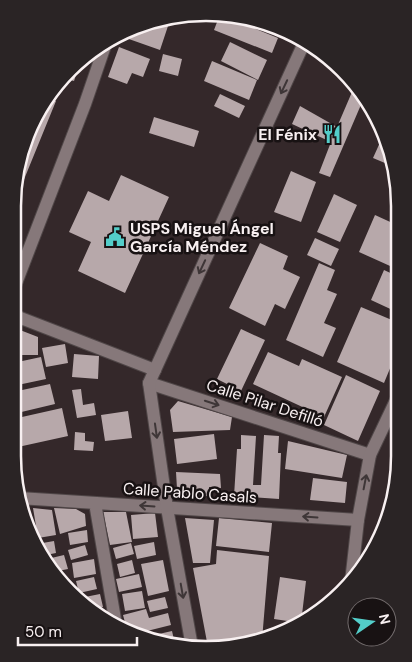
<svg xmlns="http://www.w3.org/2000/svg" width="412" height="662" font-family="'DM Sans',sans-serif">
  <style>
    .building { fill: #b7a8aa }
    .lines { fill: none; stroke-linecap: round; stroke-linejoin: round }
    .minor-casing { stroke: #504748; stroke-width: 14 }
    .tertiary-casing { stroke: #504748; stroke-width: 14 }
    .minor { stroke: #86787a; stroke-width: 12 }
    .tertiary { stroke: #86787a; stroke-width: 12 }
    .oneway { stroke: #3e3637 }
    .labels { text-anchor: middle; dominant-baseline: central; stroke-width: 5; stroke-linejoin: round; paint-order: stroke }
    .poi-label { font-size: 16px; font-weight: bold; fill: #f8f0f1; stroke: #181213; text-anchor: end }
    .street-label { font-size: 16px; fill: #f8f0f1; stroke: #181213 }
    .rim { fill: none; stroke: #f8f0f1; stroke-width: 2.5 }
  </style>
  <rect width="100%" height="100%" fill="#34282a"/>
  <path class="building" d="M219,17H226L278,38L272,53L214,30Z
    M157,22L168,26L160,50L126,38L128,32Z
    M230,42L267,60L258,80L221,61Z
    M119,47L150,59L143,77L132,73L127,84L108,77Z
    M163,54L182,59L178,76L159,71Z
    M212,61L257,80L249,100L204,81Z
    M73,70L77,72L74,81L66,79L67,75Z
    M352,92L359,95L363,100L330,177L319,173L331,142L292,124L300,106L337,127Z
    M220,94L245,106L239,118L214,106Z
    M47,98L56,101L14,204V181L27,132Z
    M154,117L199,131L194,147L149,133Z
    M382,138L385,140L392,166L373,158Z
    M291,171L316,182L301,222L274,212Z
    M121,175L169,197L125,293L78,271L91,242L69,232L88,191L109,201Z
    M334,194L357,205L340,242L317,232Z
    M14,210L21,213L14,229Z
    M375,215L399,226V270L359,252Z
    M315,238L339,249L331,266L307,255Z
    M260,243L288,256L283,269L300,277L285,309L275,304L265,326L229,308Z
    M319,263L335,270L327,290L337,294L324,323L336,328L323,357L286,340Z
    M384,270L399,277V313L371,300Z
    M361,307L399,323L398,349L384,383L337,362Z
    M241,329L265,340L241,391L217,379Z
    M20,330L38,337V355H22Z
    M13,335H16L18,358L13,359Z
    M65,344L68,363L46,367L42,348Z
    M268,352L299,366L302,359L342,377L324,417L253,384Z
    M74,354L99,356L98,379L72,377Z
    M41,357L46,379L13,386V363Z
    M346,375L380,391L358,441L324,425Z
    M50,384L55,404L13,414V392Z
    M81,389L83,405L94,403L96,415L77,418L72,390Z
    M178,401L232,417L230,430L173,432L170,410Z
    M62,408L68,436L18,447L13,419Z
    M128,411L132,438L105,441L101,415Z
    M75,432L85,433V441L94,442L93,451L74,450Z
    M214,434L217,459L177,464L174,439Z
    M241,435L256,436L253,485H261L264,435L279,436L278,453H281L279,499L234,496L237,449H241Z
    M288,441L347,455L342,478L285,469Z
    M176,472L220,474L221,488L209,487V496L182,497L177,489Z
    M313,478L347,482L345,503L310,500Z
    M384,505L391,507L387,523L380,522Z
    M33,508L52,510L56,535L38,538Z
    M54,508L76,509L85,514L86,526L60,534Z
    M103,512H126L132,542L110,545Z
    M155,513L158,537L133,539L131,515Z
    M185,518L214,520L210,563H193Z
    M219,518L272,523L269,552L216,546Z
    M87,530L88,542L70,545L68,533Z
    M54,541L56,553L41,556L37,544Z
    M154,542L156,555L137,559L134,546Z
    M131,543L134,554L116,559L113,548Z
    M85,545L88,555L71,560L68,550Z
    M217,550L269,556L262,640L245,644L207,642L193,568L216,564Z
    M64,555L68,569L53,572L43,560Z
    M94,559L96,574L74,578L72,563Z
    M132,560L135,573L120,577L117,564Z
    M163,560L169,591L148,596L141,564Z
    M139,574L142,587L119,592L116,579Z
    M94,577L97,589L79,593L76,581Z
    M280,577L306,581L301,623L274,619Z
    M142,591L145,608L125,611L122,594Z
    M100,594L103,607L90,610L81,602L80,598Z
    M165,597L168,608L150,612L147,601Z
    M146,609L149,618L168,613L171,625L135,634L127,630L123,615Z
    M172,631L175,644L141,638Z"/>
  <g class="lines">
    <g class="minor-casing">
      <path id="minor" d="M13,291L85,104L107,40
        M13,315L155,370
        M149,383L370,455
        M19,498L358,520
        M95,503L116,625"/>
    </g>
    <g class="tertiary-casing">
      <path id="tertiary" d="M351,582L358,520L370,455L398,396
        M192,647L167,508L149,383L304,43"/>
    </g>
    <use href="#minor" class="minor"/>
    <use href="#tertiary" class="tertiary"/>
  </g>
  <defs><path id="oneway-shaft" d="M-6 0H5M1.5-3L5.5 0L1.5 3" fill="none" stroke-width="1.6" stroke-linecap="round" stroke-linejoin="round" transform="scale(1.25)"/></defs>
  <g class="oneway">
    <use href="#oneway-shaft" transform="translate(284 87) rotate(115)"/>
    <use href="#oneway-shaft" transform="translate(202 267) rotate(115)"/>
    <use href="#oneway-shaft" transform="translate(212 403) rotate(18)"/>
    <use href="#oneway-shaft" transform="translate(156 431) rotate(82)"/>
    <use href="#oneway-shaft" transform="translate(365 482) rotate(-79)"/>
    <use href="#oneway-shaft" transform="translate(147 506) rotate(-176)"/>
    <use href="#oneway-shaft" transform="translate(310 517) rotate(-176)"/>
    <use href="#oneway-shaft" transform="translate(182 591) rotate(80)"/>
  </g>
  <defs>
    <g id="restaurant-bare" transform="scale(1.5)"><path d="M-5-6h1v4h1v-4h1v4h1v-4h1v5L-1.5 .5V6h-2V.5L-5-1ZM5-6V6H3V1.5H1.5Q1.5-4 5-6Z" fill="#53cdc9" stroke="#181213" stroke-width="2.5" paint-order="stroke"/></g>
    <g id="civic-bare" transform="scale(1.5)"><path d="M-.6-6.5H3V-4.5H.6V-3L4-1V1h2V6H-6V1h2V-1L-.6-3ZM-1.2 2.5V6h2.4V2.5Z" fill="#53cdc9" stroke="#181213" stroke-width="2.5" paint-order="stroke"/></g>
  </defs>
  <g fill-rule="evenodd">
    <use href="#restaurant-bare" x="332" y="134"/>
    <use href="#civic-bare" x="115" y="237"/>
  </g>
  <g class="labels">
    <g class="poi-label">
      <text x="317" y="134">El Fénix</text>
      <text x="130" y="228" text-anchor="start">USPS Miguel Ángel<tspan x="130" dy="18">García Méndez</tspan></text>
    </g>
    <g class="street-label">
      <text transform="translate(265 403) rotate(18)">Calle Pilar Defilló</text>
      <text transform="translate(190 493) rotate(4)">Calle Pablo Casals</text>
    </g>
  </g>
  <path d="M0 0H412V662H0ZM206 21H206A185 185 0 0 1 391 206V456A185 185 0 0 1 206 641H206A185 185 0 0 1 21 456V206A185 185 0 0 1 206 21Z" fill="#2a2425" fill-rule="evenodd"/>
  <path class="rim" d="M206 21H206A185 185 0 0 1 391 206V456A185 185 0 0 1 206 641H206A185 185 0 0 1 21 456V206A185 185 0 0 1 206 21Z"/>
  <g transform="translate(372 622) rotate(77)"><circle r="24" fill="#181213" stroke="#726b6c"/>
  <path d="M0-4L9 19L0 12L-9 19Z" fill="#53cdc9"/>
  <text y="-8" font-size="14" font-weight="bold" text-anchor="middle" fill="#f8f0f1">N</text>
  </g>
  <path d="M18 637v8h119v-8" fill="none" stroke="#f8f0f1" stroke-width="2.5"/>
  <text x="25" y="637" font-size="15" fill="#f8f0f1" stroke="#181213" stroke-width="4" paint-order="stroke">50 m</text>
</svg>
